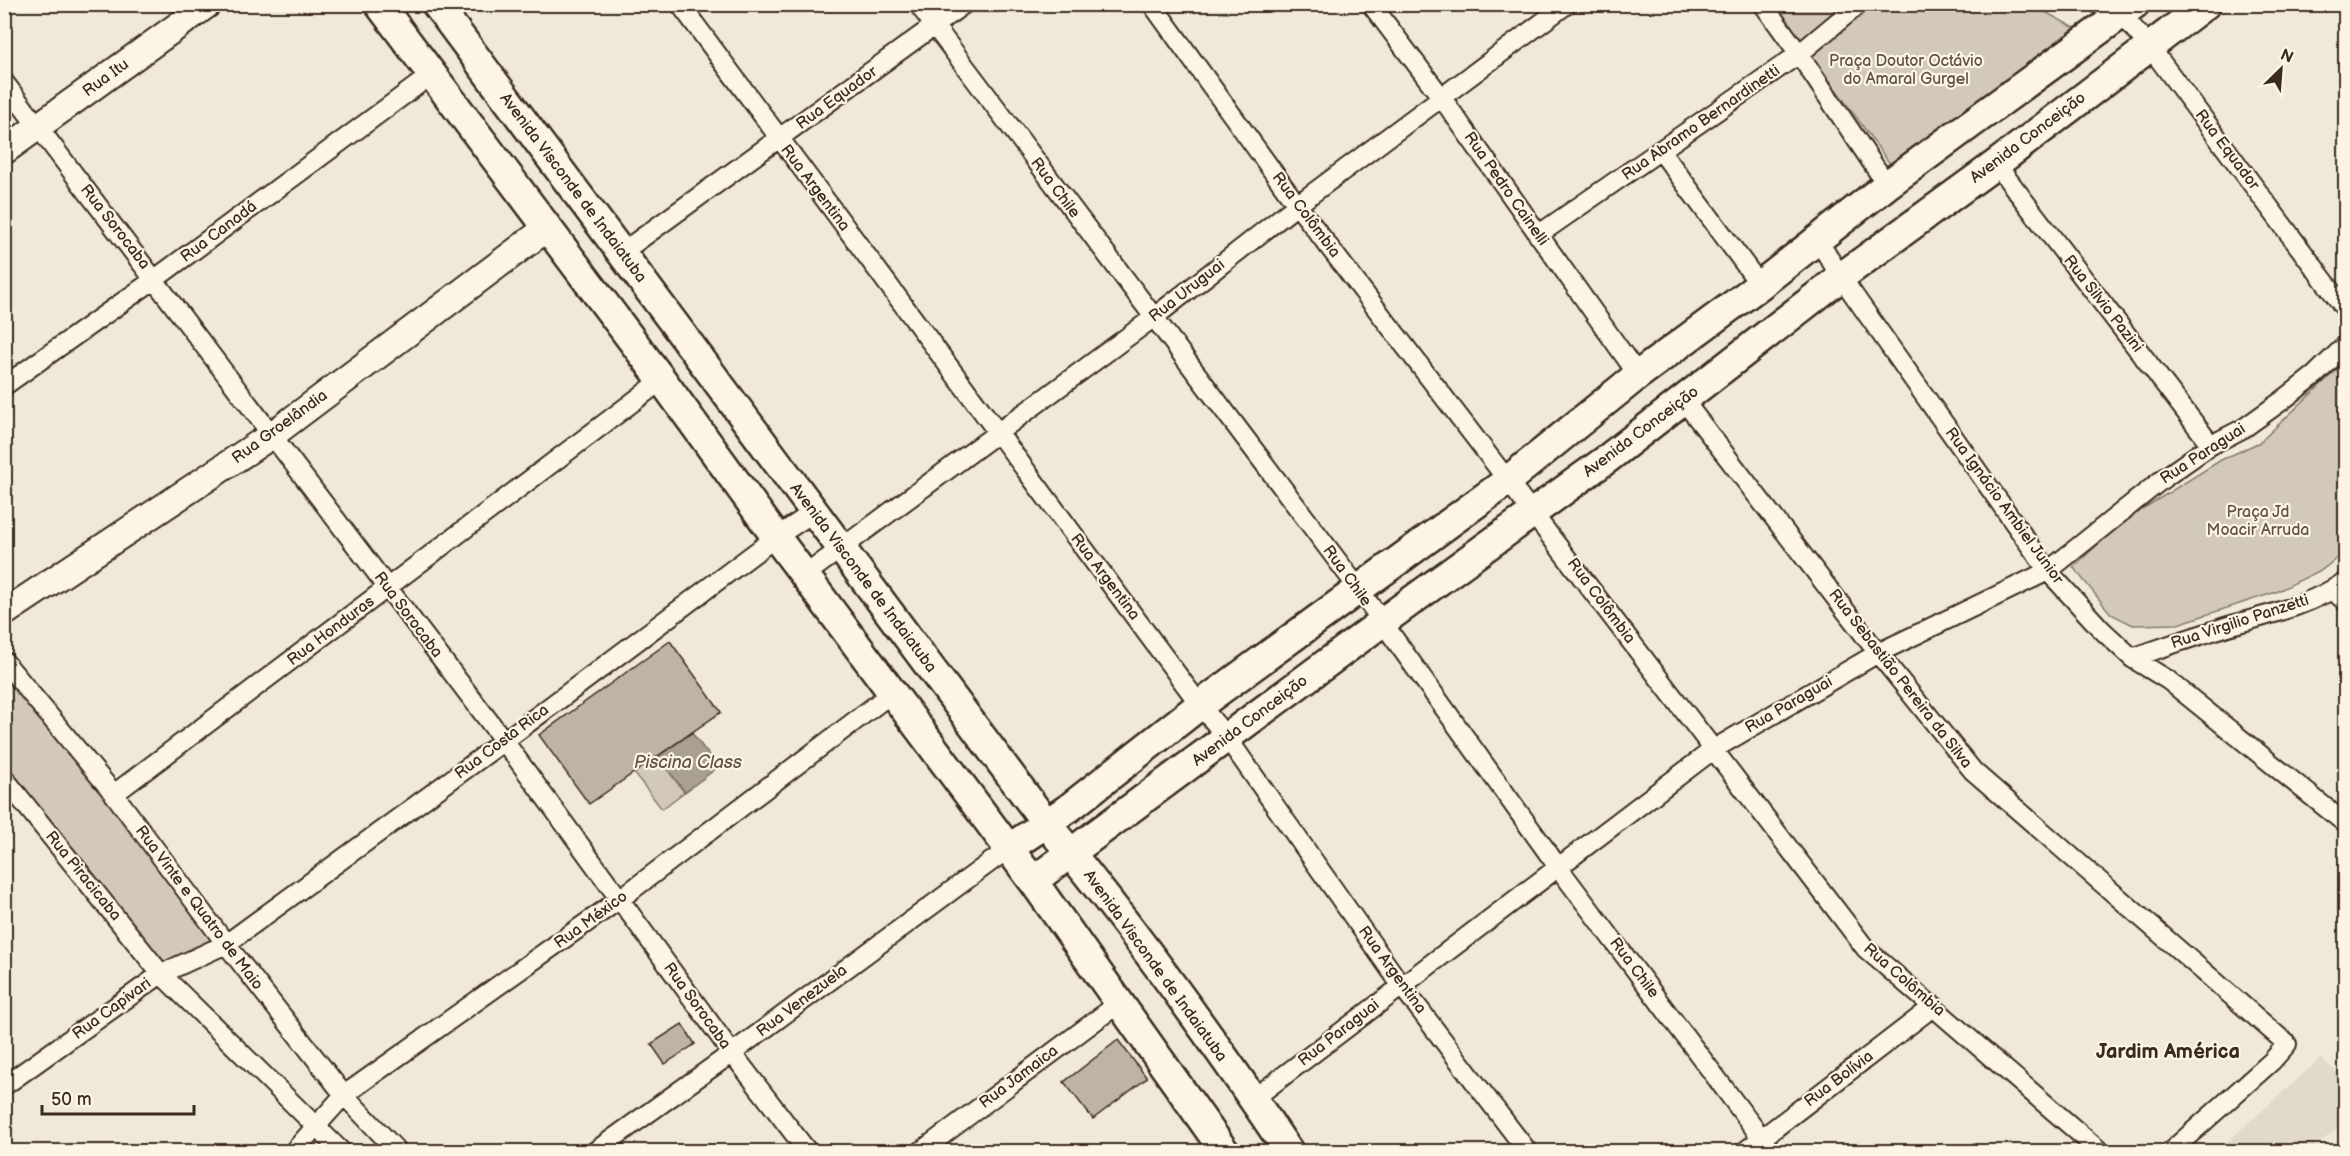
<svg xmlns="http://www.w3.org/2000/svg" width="2350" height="1156" font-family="'Balsamiq Sans',sans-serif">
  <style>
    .built { fill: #e1d9c9 }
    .green { fill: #d2c9ba; stroke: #867a6c; stroke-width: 1.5 }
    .water { fill: #aaa091; stroke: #7e7163; stroke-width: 1.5 }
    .building { fill: #beb3a4; stroke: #3b2a1e; stroke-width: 1.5 }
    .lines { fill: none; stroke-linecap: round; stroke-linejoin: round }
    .street-casing { stroke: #3b2a1e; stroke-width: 22 }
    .secondary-casing { stroke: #3b2a1e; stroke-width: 30 }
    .primary-casing { stroke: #3b2a1e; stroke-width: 33 }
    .street { stroke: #fcf5e5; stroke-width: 18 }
    .secondary { stroke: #fcf5e5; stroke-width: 26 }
    .primary { stroke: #fcf5e5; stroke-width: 28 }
    .labels { text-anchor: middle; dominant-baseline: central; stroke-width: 4.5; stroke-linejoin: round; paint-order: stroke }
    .park-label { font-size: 16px; fill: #615245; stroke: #fcf5e5 }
    .street-label { font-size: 16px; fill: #3b2a1e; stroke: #fcf5e5 }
    .water-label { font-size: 18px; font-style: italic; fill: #625346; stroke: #fcf5e5 }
    .quarter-label { font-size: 20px; font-weight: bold; fill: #3b2a1e; stroke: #fcf5e5 }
  </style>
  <rect width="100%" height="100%" fill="#f0e9d9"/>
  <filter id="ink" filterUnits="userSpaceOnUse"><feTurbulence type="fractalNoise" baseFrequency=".0167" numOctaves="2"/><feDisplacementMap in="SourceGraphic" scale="12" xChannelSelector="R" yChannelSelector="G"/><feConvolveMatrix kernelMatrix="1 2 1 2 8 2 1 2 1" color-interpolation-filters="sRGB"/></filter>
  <g filter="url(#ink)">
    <path class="built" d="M2321,1058L2345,1080V1123L2309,1151L2222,1152L2219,1149Z"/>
    <path class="green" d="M1775,5H2032L2079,30L1890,164Z
      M2345,362V552L2323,569L2276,592L2178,624L2133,625L2111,614L2073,567L2125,520L2221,460L2260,442Z
      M4,662L226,944L161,974L5,778Z
      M658,757L684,792L662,809L634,773Z"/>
    <path class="water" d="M692,733L718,767L685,792L658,757Z"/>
    <path class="building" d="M670,641L721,712L589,804L539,735Z
      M682,1024L695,1044L665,1064L651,1044Z
      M1118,1040L1147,1078L1093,1119L1064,1082Z"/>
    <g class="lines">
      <g class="street-casing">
        <path id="street" d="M680,4L1200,705L1228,739L1401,985L1528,1152
          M918,4L1358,588L1558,867L1772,1152
          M1152,4L1297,205L1866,949L2101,1152
          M1371,4L1442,98L1638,375
          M1763,4L1799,54L1887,185
          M2098,4L2122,15L2150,47L2346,310
          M4,82L504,741L732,1053L808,1152
          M1661,151L1760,285
          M1996,164L2211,445
          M1538,235L1799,54L1859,4
          M1817,239L1841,277L2048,571L2101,629L2132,658L2168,680L2346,824
          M621,253L964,4
          M4,386L155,279L431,75
          M1684,401L1878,653L1973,771L2287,1044L2272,1061L2170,1152
          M805,575L1153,318L1297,205L1567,4
          M2332,590L2346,602
          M2132,658C2163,647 2193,637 2225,627C2266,615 2310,606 2346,581
          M4,661L114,794L226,944L344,1095L398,1152
          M4,778L161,974L342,1152
          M114,794L662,380
          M4,1086L161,974L226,944L504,741L776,537L814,512
          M1253,1099L1714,749L1878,653L2048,571L2164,478L2211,445L2244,428L2283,400L2315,375L2346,345
          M293,1152L344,1095L620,899L893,692
          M594,1152L732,1053L1008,849
          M920,1152L1119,1003
          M1744,1152L1934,1006"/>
      </g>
      <g class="secondary-casing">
        <path id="secondary" d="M4,151L208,4
          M4,613L272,435L547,228"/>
      </g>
      <g class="primary-casing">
        <path id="primary" d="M379,4L662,380L776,537L1033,881L1225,1152
          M436,4L1046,823C1133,928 1213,1039 1289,1152
          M1008,849L1069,808L1200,705L1507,481L1638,375L1760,285L1887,185L2135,4
          M1033,881L1381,623L1607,459L1841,277L1996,164L2206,4"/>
      </g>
      <use href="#street" class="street"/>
      <use href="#secondary" class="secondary"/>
      <use href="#primary" class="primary"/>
    </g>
  </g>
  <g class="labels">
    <g class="park-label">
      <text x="1906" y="61">Praça Doutor Octávio<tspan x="1906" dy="18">do Amaral Gurgel</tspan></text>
      <text x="2258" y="512">Praça Jd<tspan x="2258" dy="18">Moacir Arruda</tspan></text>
    </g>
    <g class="street-label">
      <text transform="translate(106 78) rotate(-36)">Rua Itu</text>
      <text transform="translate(837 98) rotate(-36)">Rua Equador</text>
      <text transform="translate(1701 123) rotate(-35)">Rua Abramo Bernardinetti</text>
      <text transform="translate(2028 138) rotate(-37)">Avenida Conceição</text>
      <text transform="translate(2227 150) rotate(53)">Rua Equador</text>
      <text transform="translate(573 188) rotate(53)">Avenida Visconde de Indaiatuba</text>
      <text transform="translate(815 188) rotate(53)">Rua Argentina</text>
      <text transform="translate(1055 188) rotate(53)">Rua Chile</text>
      <text transform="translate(1506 189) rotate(55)">Rua Pedro Cainelli</text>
      <text transform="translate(1306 215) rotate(53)">Rua Colômbia</text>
      <text transform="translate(115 227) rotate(52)">Rua Sorocaba</text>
      <text transform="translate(219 232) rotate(-37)">Rua Canadá</text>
      <text transform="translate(1187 291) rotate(-38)">Rua Uruguai</text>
      <text transform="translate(2103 304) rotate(52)">Rua Silvio Pazini</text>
      <text transform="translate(280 427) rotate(-36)">Rua Groelândia</text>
      <text transform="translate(1641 432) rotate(-37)">Avenida Conceição</text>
      <text transform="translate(2203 454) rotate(-33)">Rua Paraguai</text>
      <text transform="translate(2004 506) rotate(54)">Rua Ignácio Ambiel Junior</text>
      <text transform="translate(1347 576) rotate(54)">Rua Chile</text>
      <text transform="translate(1105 577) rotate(53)">Rua Argentina</text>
      <text transform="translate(863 578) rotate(53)">Avenida Visconde de Indaiatuba</text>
      <text transform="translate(1601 601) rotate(53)">Rua Colômbia</text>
      <text transform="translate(408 615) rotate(53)">Rua Sorocaba</text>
      <text transform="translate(2240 622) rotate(-18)">Rua Virgilio Panzetti</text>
      <text transform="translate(331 631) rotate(-37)">Rua Honduras</text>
      <text transform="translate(1900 679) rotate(52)">Rua Sebastião Pereira da Silva</text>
      <text transform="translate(1789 705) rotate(-30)">Rua Paraguai</text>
      <text transform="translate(1250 721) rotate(-37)">Avenida Conceição</text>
      <text transform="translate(502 742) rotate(-37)">Rua Costa Rica</text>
      <text transform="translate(83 876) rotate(51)">Rua Piracicaba</text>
      <text transform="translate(199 908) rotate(53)">Rua Vinte e Quatro de Maio</text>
      <text transform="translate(591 920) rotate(-36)">Rua México</text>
      <text transform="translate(1155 966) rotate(54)">Avenida Visconde de Indaiatuba</text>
      <text transform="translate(1634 968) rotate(53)">Rua Chile</text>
      <text transform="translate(1392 970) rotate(54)">Rua Argentina</text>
      <text transform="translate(1904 980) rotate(41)">Rua Colômbia</text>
      <text transform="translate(802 1001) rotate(-37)">Rua Venezuela</text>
      <text transform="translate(697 1006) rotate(54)">Rua Sorocaba</text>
      <text transform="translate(112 1009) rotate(-36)">Rua Capivari</text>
      <text transform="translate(1339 1033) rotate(-38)">Rua Paraguai</text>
      <text transform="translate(1019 1077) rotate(-37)">Rua Jamaica</text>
      <text transform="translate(1839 1079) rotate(-37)">Rua Bolívia</text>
    </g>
    <g class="water-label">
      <text x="688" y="762">Piscina Class</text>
    </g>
    <g class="quarter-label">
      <text x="2168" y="1052">Jardim América</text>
    </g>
  </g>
  <rect width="2350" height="1156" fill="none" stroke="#fcf5e5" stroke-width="24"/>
  <rect x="12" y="12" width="2326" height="1132" fill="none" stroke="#3b2a1e" stroke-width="2" filter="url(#ink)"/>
  <g transform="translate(2281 69) rotate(25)" stroke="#fcf5e5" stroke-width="4.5" paint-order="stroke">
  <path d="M0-4.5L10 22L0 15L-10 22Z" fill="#3b2a1e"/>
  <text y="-9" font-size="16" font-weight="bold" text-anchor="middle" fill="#3b2a1e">N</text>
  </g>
  <path d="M42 1105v9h152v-9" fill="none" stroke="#3b2a1e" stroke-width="3"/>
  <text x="51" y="1105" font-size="18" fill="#3b2a1e" stroke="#fcf5e5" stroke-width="4.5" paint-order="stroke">50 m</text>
</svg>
